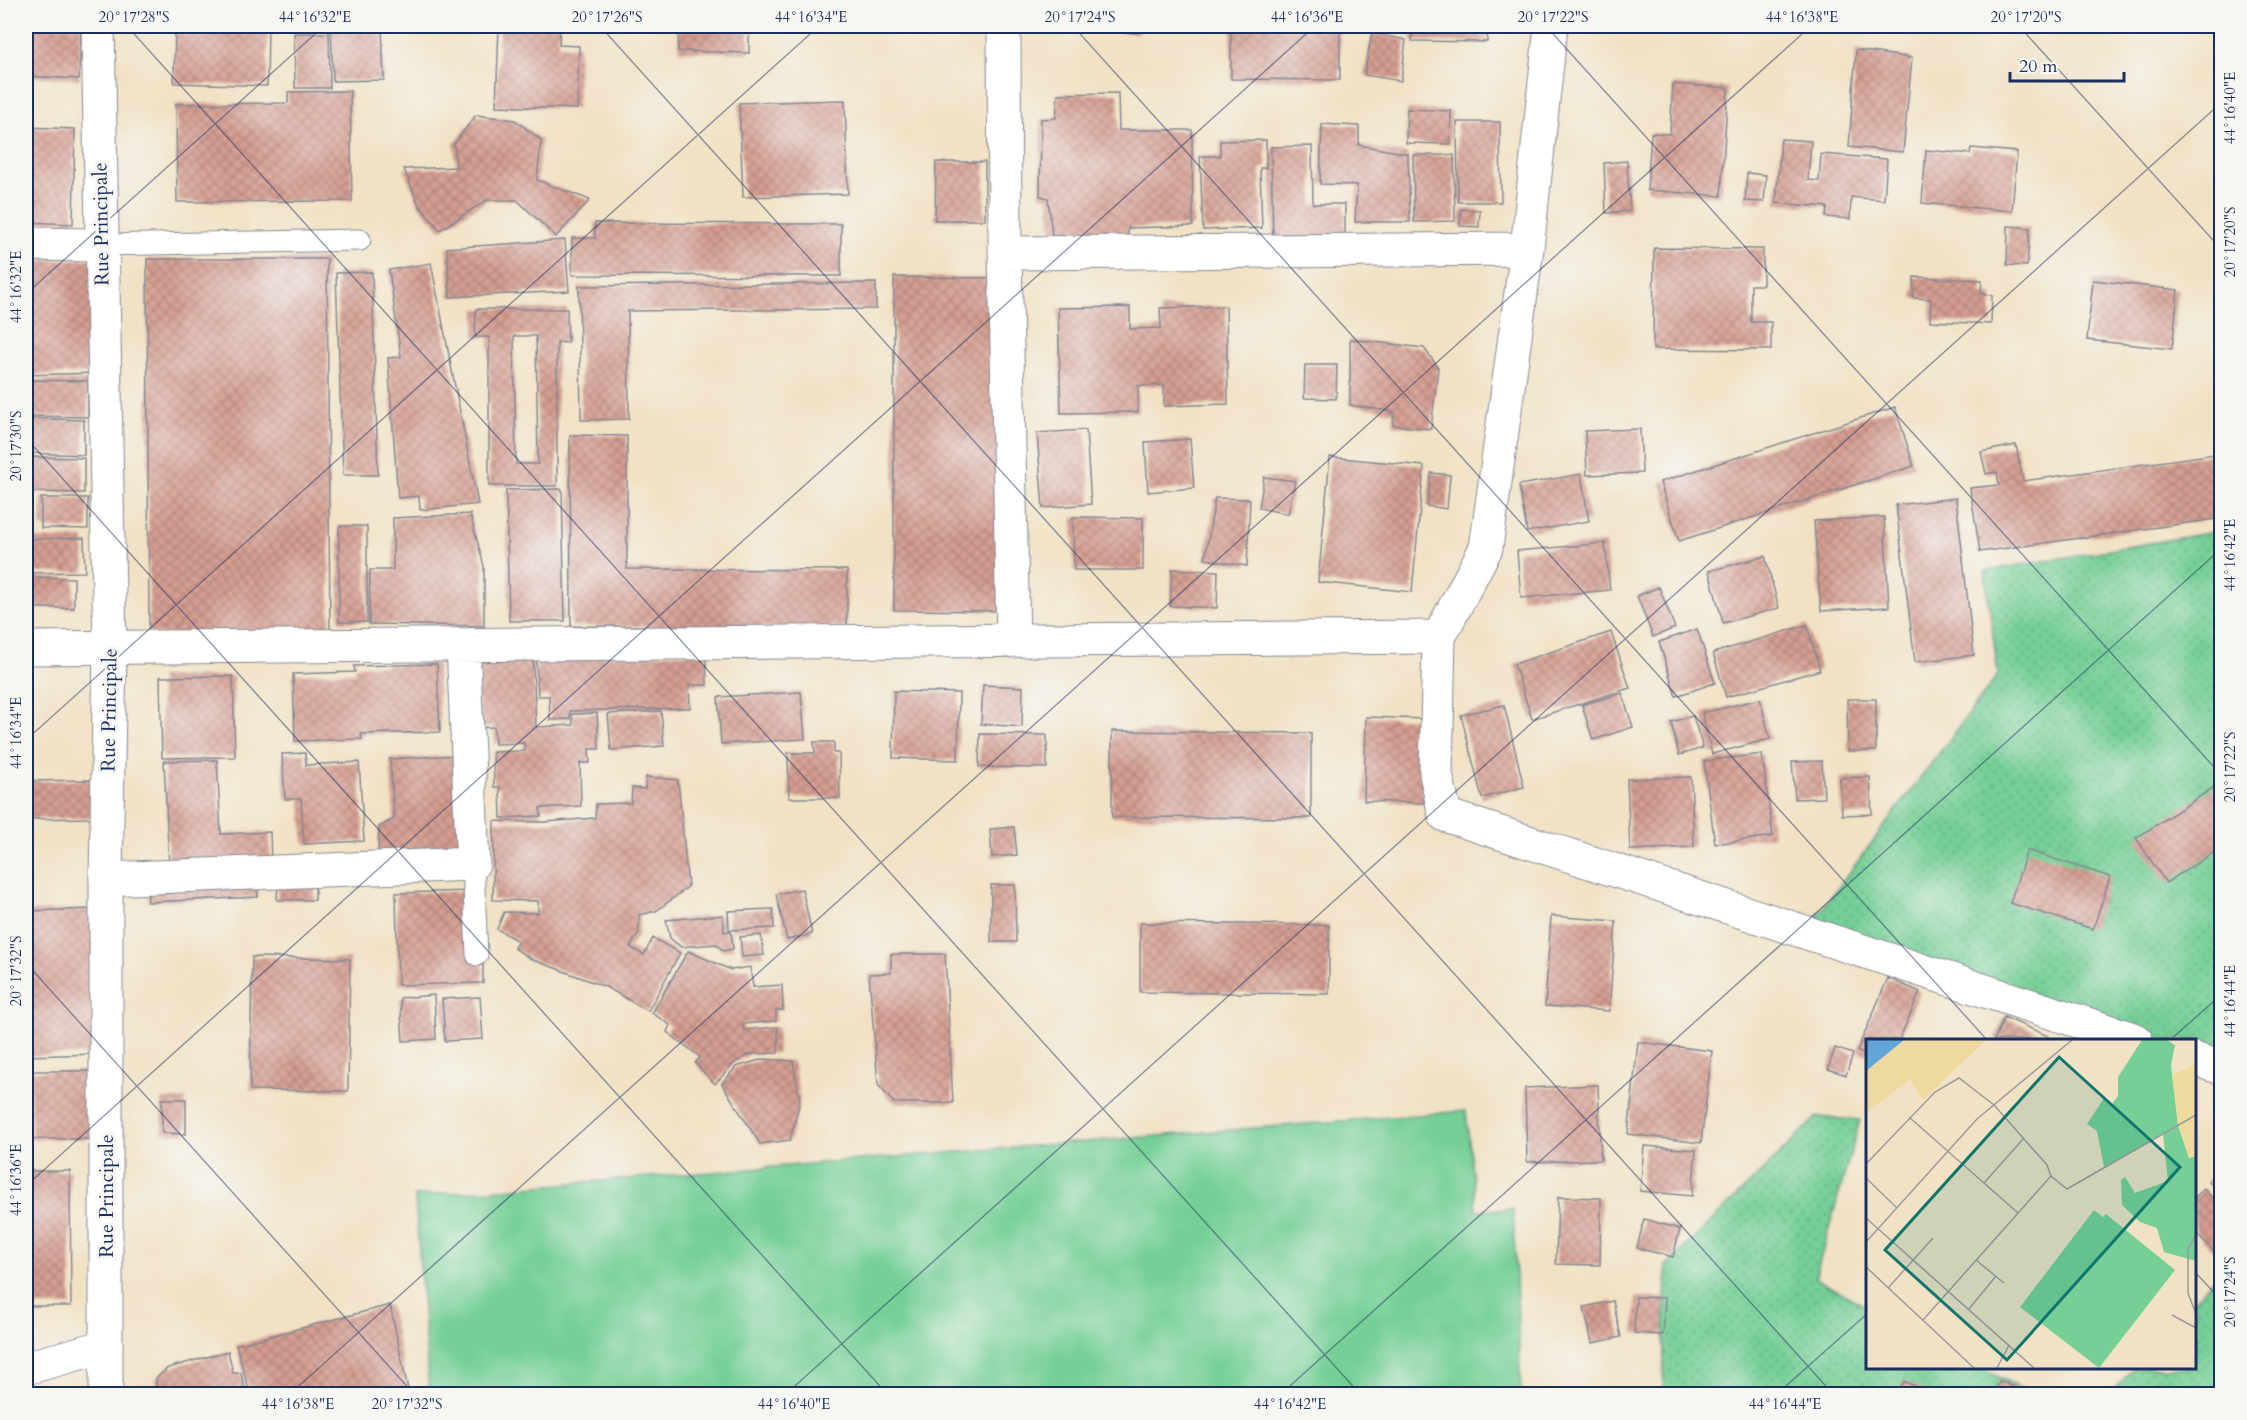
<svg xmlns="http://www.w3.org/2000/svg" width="2247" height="1420" font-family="Cardo,serif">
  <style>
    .grass { fill: url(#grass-dots); stroke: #487f7a; stroke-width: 1.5 }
    .garden { fill: #75cf96; stroke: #487f7a; stroke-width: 1.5 }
    .building { fill: url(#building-cross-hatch); fill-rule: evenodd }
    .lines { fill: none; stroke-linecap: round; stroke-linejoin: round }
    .service-casing { stroke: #868892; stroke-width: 23 }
    .minor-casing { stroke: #868892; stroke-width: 35 }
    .secondary-casing { stroke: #868892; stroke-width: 35 }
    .service { stroke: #fff; stroke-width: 21 }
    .minor { stroke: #fff; stroke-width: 33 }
    .secondary { stroke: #fff; stroke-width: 33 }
    .ticks { fill: none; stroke: #1b2f5e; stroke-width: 1.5; stroke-opacity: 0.45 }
    .labels { text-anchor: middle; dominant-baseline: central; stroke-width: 6; stroke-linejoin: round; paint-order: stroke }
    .street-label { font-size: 20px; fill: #1b2f5e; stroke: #f6f6f2 }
    .inset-road { fill: none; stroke: #9b9a9c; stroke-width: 1.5 }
    .view { fill: #0f766e; fill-opacity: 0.15; stroke: #0f766e; stroke-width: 3 }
    .inset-edge { fill: none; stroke: #1b2f5e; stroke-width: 3 }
    .neatline { fill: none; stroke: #1b2f5e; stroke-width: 2 }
    .ticks-label { font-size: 15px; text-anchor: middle; fill: #1b2f5e }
  </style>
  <defs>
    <pattern id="grass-dots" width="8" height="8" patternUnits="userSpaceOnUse" patternTransform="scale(1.5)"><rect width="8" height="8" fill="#75cf96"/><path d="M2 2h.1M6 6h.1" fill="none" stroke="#5fa87e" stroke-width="1.8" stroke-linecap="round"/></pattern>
    <pattern id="building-cross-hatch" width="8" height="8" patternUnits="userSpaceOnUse" patternTransform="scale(1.5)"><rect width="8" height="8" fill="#d79f92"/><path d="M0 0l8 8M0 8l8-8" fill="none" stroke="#ae827a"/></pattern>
  </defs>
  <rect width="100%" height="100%" fill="#f6f6f2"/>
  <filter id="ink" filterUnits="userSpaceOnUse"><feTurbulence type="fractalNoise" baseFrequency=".0167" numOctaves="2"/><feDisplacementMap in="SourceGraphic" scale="12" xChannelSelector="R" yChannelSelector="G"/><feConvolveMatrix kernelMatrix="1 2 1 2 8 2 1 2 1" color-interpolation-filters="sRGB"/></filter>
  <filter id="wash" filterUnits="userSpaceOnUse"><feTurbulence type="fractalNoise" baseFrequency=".008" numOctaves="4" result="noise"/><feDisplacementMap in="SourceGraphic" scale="24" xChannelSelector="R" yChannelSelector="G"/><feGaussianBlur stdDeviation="1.35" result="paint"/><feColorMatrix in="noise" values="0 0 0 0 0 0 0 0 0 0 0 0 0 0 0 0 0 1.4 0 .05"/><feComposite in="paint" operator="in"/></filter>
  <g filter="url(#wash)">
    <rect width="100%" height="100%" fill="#f1e2c5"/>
    <path class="grass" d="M2221,531V1069L2195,1060L2194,1040H2134L1803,934L1998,675L1985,571Z
      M1817,1117L1860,1120L1815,1278L1867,1307L1868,1368H1981L2032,1394H1663L1666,1266Z
      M2221,1270V1394H2110L2134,1368H2194L2195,1300Z"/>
    <path class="garden" d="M1466,1111L1476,1210L1513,1209L1521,1394H429L415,1196Z"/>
    <g id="blocks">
      <path class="building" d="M26,26H81L79,79L26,76Z
        M175,26H268L267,86L174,83Z
        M331,26H382L384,80L333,81Z
        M499,26H560L559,45L579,46L577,109L496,106Z
        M679,26H749V53L678,51Z
        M1070,26H1139L1138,33L1070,30Z
        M1231,26H1340V80L1231,79Z
        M1412,26H1487V42L1412,41Z
        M294,33H329L330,88H295Z
        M1372,33L1406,40L1401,81L1364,75Z
        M1856,50L1912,58L1903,152L1849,147Z
        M1673,84L1728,88L1721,196L1647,190L1651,133L1670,134Z
        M350,91L352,201L177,202L176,104L288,103V92Z
        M1118,93L1119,130H1192L1193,226L1128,228V242L1053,244L1048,198L1040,196L1041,119L1056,118L1058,94Z
        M845,100L848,194L743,197L739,103Z
        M1407,109L1451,111L1450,144L1406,143Z
        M476,115L515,120L541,140L537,180L590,200L556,237L517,200H487L440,230L419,205L404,169L456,167L454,144Z
        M1457,122H1500L1501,202H1458Z
        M1322,124L1359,126V145L1408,154L1410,222H1355L1357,185L1320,184Z
        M26,127L75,129L73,224L26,222Z
        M1781,139L1811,141L1808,180L1819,181L1821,154L1887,159L1884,200L1851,197L1850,219L1826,217L1827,207L1776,203Z
        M1266,140V168H1260L1262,228L1203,230L1200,156H1220V141Z
        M1312,146L1313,204H1345V241L1273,242L1271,147Z
        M1971,148L2017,152L2012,211L1922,203L1926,150L1970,154Z
        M1413,155H1454L1455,221L1414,222Z
        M1627,161L1630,211L1606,213L1604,163Z
        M936,162H985V220H935Z
        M1747,173L1766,175L1764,202L1745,201Z
        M1461,209L1480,210L1479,227L1460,226Z
        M595,223L841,224V276L572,275V238H595Z
        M2008,226L2030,228L2027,266L2007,265Z
        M565,240L569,291L450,297L447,248Z
        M1654,248L1763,249V285H1751V322H1771V350L1653,349Z
        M94,259L97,373L26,375V260Z
        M147,259H327L330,634H149Z
        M431,263L478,504L420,510L419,496L398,498L388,358L401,357L389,270Z
        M372,272L378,475H343L336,273Z
        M894,277L1003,278V611L894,610Z
        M1914,277L1982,280L1981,294L1992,295L1991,324L1930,321L1931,299L1913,298Z
        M2093,280L2178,290L2172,349L2087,340Z
        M876,283V309L628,311L629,419L581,420L579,286Z
        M1226,306L1228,404L1164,406V385L1138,386V412L1061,413L1058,308L1130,307V329L1161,328L1160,308Z
        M476,309H567L568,343L557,342V486H489V337H475ZM514,336H536L538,464H516Z
        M1350,339L1424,348L1438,367L1431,429L1393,425L1394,412L1350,405Z
        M1305,365H1337L1336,399L1304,398Z
        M26,380L88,381V417L26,416Z
        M1895,407L1914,466L1679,541L1660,482Z
        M26,418L84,420V455L26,453Z
        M1640,429L1642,473L1587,475L1585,431Z
        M1086,430L1091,504L1043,508L1037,433Z
        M570,435L627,436V569L847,570V627L571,626Z
        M1190,439L1194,488L1148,492L1145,442Z
        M2016,445L2023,481L2215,454L2222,499V518L1980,552L1970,488L1999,485L1997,472L1986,474L1981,452Z
        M26,457L84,458V493L26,492Z
        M1330,457L1424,466L1412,592L1318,582Z
        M1431,473L1450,475L1447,509L1427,506Z
        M1581,474L1589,521L1527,532L1519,485Z
        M1264,477L1295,481L1288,514L1259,508Z
        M562,489L565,621H509L506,490Z
        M41,498H88V529L41,528Z
        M1215,498L1250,499L1247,566L1205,559Z
        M1956,498L1974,655L1915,662L1896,505Z
        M470,514L484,566V626L369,624L370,570H393V518Z
        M1073,517L1143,518V570H1074Z
        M1884,517L1889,607L1821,611L1814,521Z
        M339,526H367V622H339Z
        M84,538L85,572L26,573V539Z
        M1605,543L1610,590L1521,598L1517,551Z
        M1765,556L1779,608L1723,623L1709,571Z
        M1172,569L1218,571L1217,608L1170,606Z
        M27,577L74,578V608H27Z
        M1659,587L1675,628L1653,637L1637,596Z
        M1807,625L1820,670L1726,697L1713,653Z
        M1697,629L1715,683L1676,696L1659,642Z
        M1611,632L1630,688L1532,719L1514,664Z
        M706,653L707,685H689L690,708L570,711V719L550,720L549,696H538L536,657Z
        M533,659L536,727L573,725L572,714L597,713L599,749H589L590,763H580L581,806L540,808L541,816L501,818L500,787H494L493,752L524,751V743L495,744L494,727L479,728L476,662Z
        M437,664L440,732L361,734L362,739L295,741L293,674L355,672L354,666Z
        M233,676L235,757L162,758L160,677Z
        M983,685L1023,687L1022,727L981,724Z
        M894,691L959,693L958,760L893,758Z
        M801,692L805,739L721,744L718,697Z
        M1622,693L1633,727L1593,740L1582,705Z
        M1760,699L1770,739L1712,754L1702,713Z
        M1847,699H1876V751H1848Z
        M1504,705L1524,787L1482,798L1461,715Z
        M661,711L664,746L611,750L608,714Z
        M1693,716L1703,748L1679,755L1671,722Z
        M1366,717L1425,719L1424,803L1364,801Z
        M1112,731L1311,733V818L1112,817Z
        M980,734L1047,735V768L979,767Z
        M814,742H834V753H839L840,798H789L788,753H815Z
        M305,753L306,765L359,762L364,841L304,844L301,799H285L282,754Z
        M1762,754L1773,836L1715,844L1704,761Z
        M456,755L462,843L451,855L378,854L379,827L394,819L390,759Z
        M217,760L221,834L270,832L271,862L169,866L164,761Z
        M1822,761L1824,798L1795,799L1792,762Z
        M646,777L678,780L688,887L656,911L639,915V932L630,947L644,955L653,938L680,953L648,1011L606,987L531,959L514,948L518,941L497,929L504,912L538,913V901L493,900L494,821L545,822L595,818L596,804L631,803L632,788L645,789Z
        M1691,777L1694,847L1630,850L1627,779Z
        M1870,777L1872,814L1842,815L1840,778Z
        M92,780V818L26,819V781Z
        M2222,782V847L2166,883L2136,838Z
        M1014,827L1017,855L992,857L990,829Z
        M26,836H28V883H26Z
        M2027,850L2110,877L2093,929L2010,903Z
        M257,880L258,897L148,902L147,884Z
        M278,884H315V900H277Z
        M991,885H1015L1016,942H991Z
        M802,889L812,934L787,940L776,894Z
        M472,891L483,955V983L398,985L396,893Z
        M94,909L99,1054L26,1056V911Z
        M773,909L774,928L729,930L728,911Z
        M723,915L724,932L731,931L733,949L723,951L716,944L681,947L670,938L666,920Z
        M1551,916L1616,921L1609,1011L1545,1006Z
        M1140,923L1329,925V994L1140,992Z
        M761,935L764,955L742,957L740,937Z
        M688,951L731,970L750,967L753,987L782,985L783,1010H776V1021L743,1024L744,1030L778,1027V1053L750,1054L734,1063L715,1084L695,1063L700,1057L667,1032L670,1025L652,1013Z
        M891,954H945L953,1103H894L878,1085L869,974L891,973Z
        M252,957L350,959L348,1091L250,1090Z
        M1888,978L1920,992L1899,1040H1868V1056L1857,1051Z
        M434,995L436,1039L403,1041L400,998Z
        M480,997L483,1039L445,1041L442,999Z
        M2004,1017L2048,1036L2046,1040H1994Z
        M1638,1042L1712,1051L1701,1143L1628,1134Z
        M1835,1048L1853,1054L1846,1075L1828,1069Z
        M763,1059L793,1061L800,1101L790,1140L760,1144L722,1084L736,1067Z
        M30,1071H92L93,1139H31Z
        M1598,1085L1601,1160L1527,1162L1525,1088Z
        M162,1099H186V1134L162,1133Z
        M1644,1146L1696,1150L1692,1196L1640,1191Z
        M2222,1167V1195L2208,1181Z
        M26,1171H70L71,1306H26Z
        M2204,1189L2222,1208V1248L2215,1253L2194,1230V1198Z
        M1558,1197L1601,1198L1600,1265L1556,1264Z
        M1644,1219L1680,1229L1673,1257L1637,1248Z
        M1636,1297L1665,1298L1663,1335L1634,1333Z
        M1613,1301L1621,1337L1592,1343L1584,1307Z
        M390,1305L409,1394H250L236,1345Z
        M228,1351L233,1373H241L246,1394H157L156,1378L168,1368Z
        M1904,1381L1932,1394H1897Z
        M2000,1381L2029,1394H1993Z"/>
    </g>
  </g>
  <g filter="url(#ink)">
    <use href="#blocks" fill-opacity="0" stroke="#868892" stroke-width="1.5"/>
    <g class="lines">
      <g class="service-casing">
        <path id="service" d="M101,245L360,240
          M473,864L477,955"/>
      </g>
      <g class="minor-casing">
        <path id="minor" d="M1004,26L1005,253L1013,641
          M1551,26L1527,249L1486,548L1439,637L1436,774L1445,815L2136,1040
          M26,244L101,245
          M1005,253L1527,249
          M26,648L1439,637
          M106,879L473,864L463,645
          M2194,1059L2222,1068
          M26,1368L106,1346"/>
      </g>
      <g class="secondary-casing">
        <path id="secondary" d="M98,26L110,648L106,879V1394"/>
      </g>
      <use href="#service" class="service"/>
      <use href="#minor" class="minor"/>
      <use href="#secondary" class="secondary"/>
    </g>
  </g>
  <path class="ticks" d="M127,26L1360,1394M600,26L1833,1394M1073,26L1987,1040M1546,26L2222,776M2019,26L2222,250M26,294L324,26M26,438L887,1394M26,740L819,26M26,963L414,1394M2170,1040L2222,994M26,1186L1315,26M2194,1271L2222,1301M290,1394L1811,26M786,1394L2222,102M1281,1394L2222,548M1777,1394L1868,1313"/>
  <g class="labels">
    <g class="street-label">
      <text transform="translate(101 224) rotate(-91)">Rue Principale</text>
      <text transform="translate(109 710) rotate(-89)">Rue Principale</text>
      <text transform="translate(106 1196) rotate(-90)">Rue Principale</text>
    </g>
  </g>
  <g transform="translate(1866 1039)">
    <rect width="330" height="330" fill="#f1e2c5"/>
    <path d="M276,1H301L309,6L305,26L312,86L323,119L330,117V222L298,213L291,189L274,183L256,166L255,141L259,138L269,154L302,142L297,95L238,128L231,92L221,85L238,59L246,65L252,57V38Z" fill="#75cf96"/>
    <path d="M289,165L301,189L300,201L294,198L291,189L268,177Z" fill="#75cf96"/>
    <path d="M38,1H120L57,61L44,40L0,74V32ZM330,25V117L323,119L312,86L306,36Z" fill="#eeda9e"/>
    <path d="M228,171L237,178L240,175L309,231L233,329L154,268Z" fill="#75cf96"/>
    <path d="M0,1H38L0,32Z" fill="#62a6d7"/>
    <path class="inset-road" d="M43,78L152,174M0,125L69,53L93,39L128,66L181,126L185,137L201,150L330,76M0,139L31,169M118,144L158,99M0,179L168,329M330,196L322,209V254L330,275M0,203L111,80L206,1M110,221L138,244M0,228L108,329M22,249L67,199M103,270L130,237M306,276L330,289M57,281L185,137M131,329L143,306"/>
    <path class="view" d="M193,18L314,128L141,321L19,211Z"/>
    <rect width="330" height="330" class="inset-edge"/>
  </g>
  <rect width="2247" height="1420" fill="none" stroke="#f6f6f2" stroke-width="66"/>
  <path d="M2010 72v9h114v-9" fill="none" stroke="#1b2f5e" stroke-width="3"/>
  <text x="2019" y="72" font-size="18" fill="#1b2f5e" stroke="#f6f6f2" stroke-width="4.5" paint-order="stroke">20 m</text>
  <rect x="33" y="33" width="2181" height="1354" class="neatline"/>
  <g class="ticks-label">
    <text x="134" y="22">20°17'28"S</text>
    <text x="315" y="22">44°16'32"E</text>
    <text x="607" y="22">20°17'26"S</text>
    <text x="811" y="22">44°16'34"E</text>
    <text x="1080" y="22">20°17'24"S</text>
    <text x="1307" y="22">44°16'36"E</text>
    <text x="1553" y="22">20°17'22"S</text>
    <text x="1802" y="22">44°16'38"E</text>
    <text x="2026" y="22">20°17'20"S</text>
    <text transform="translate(2230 108) rotate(-90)" y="5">44°16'40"E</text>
    <text transform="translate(2230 242) rotate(-90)" y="5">20°17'20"S</text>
    <text transform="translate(16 287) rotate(-90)" y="5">44°16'32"E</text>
    <text transform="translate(16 446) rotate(-90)" y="5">20°17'30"S</text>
    <text transform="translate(2230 555) rotate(-90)" y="5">44°16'42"E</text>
    <text transform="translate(16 733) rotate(-90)" y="5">44°16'34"E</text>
    <text transform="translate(2230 767) rotate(-90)" y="5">20°17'22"S</text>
    <text transform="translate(16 971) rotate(-90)" y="5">20°17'32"S</text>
    <text transform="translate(2230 1001) rotate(-90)" y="5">44°16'44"E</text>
    <text transform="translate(16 1180) rotate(-90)" y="5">44°16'36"E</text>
    <text transform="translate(2230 1292) rotate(-90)" y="5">20°17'24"S</text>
    <text x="298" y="1409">44°16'38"E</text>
    <text x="407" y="1409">20°17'32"S</text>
    <text x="794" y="1409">44°16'40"E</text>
    <text x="1290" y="1409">44°16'42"E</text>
    <text x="1785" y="1409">44°16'44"E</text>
  </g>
</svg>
